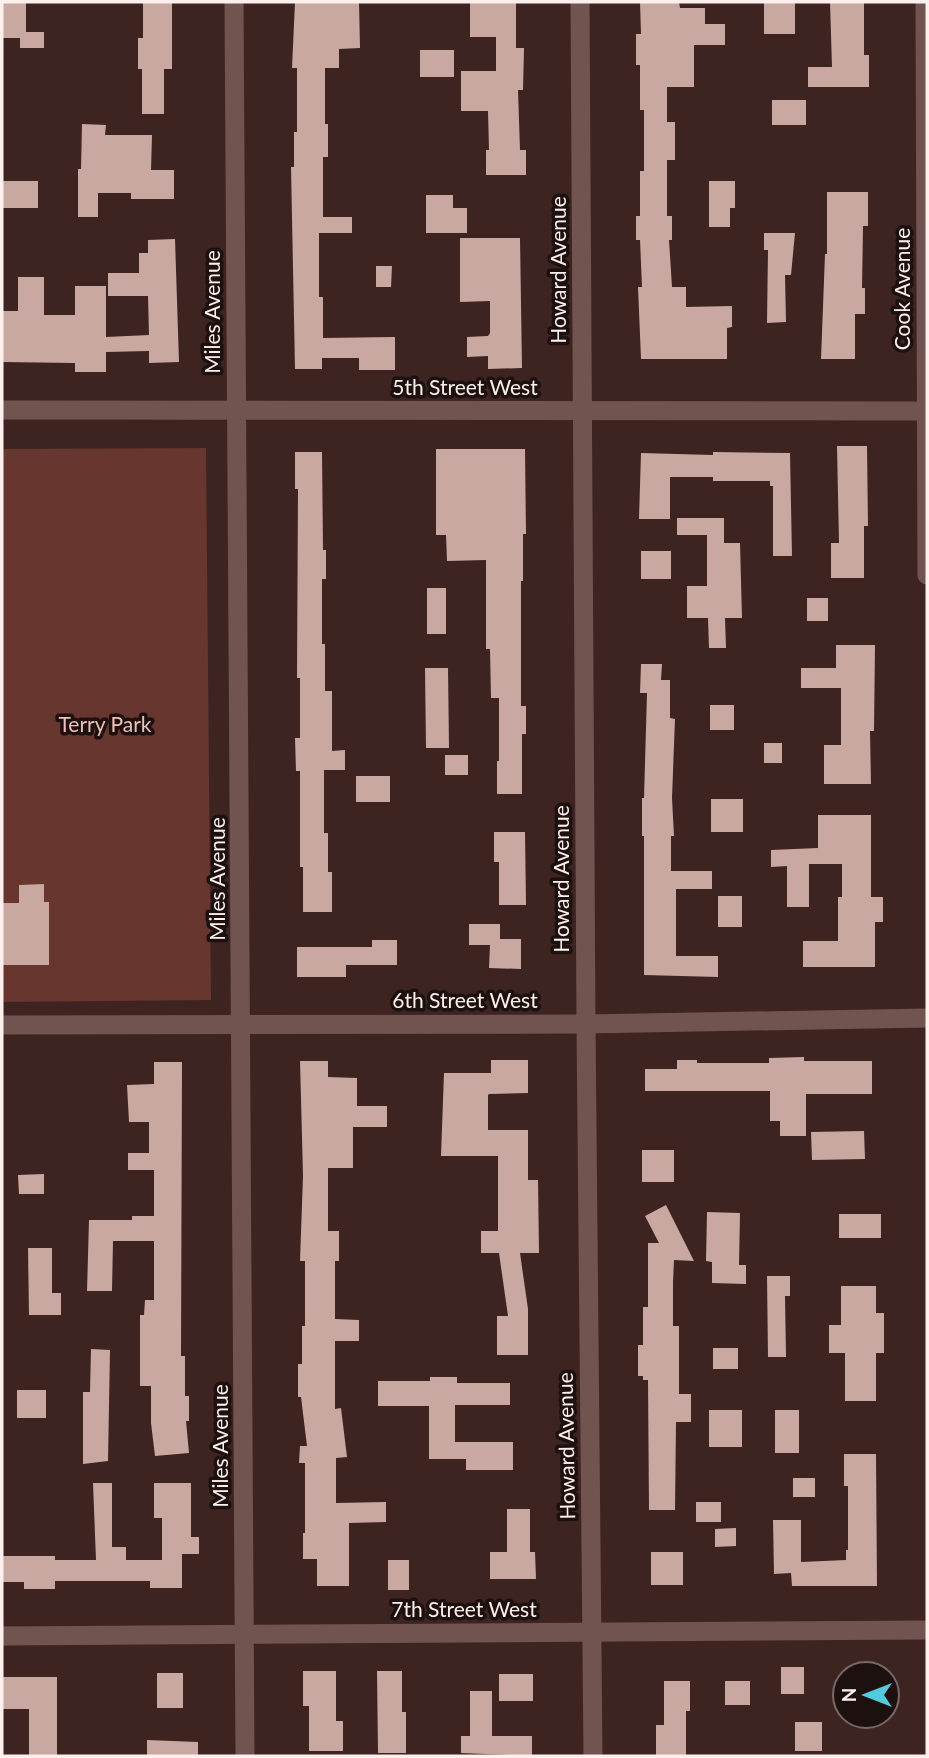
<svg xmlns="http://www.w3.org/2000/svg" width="929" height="1758" font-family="Lato,sans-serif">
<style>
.green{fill:#67362e}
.building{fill:#c9a8a2}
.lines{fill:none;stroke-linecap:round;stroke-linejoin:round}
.minor{stroke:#71544f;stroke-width:19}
.tertiary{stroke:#71544f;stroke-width:19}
.labels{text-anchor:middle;stroke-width:7;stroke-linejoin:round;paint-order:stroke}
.street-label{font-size:21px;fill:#fdefec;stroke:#1c110f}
.park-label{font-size:21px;fill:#f0c0b8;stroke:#1c110f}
</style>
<rect width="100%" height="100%" fill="#3d2420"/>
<polygon class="green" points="206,448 211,1000 2,1002 2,449"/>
<g class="building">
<polygon points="2,2 26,2 26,32 44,32 44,48 20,48 20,38 2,38"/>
<polygon points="143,2 172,2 172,69 164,69 164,114 142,114 142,69 138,69 138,38 143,38"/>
<polygon points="295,2 359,2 360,48 339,49 339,68 325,68 325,124 328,124 328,157 323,157 323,217 352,217 352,233 319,233 319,297 323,297 323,338 395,337 395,370 359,370 359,358 322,358 322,369 295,369 291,167 294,167 294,132 297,132 297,68 292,68"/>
<polygon points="640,2 679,2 680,8 705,8 705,24 725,24 725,45 694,45 694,87 667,87 667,122 675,122 675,160 667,160 667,216 672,216 672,240 669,240 672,287 686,287 686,307 732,306 732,327 727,328 727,359 641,359 638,287 642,287 640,240 636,240 636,216 640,216 640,171 644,171 644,110 640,110 640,65 636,65 636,34 641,34"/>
<rect x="764" y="2" width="31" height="32"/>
<polygon points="830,2 864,2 864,55 869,55 869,87 808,87 808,67 832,67"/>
<polygon points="470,3 516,3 516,48 524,48 523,90 518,90 520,150 526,150 526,175 486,175 486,150 489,150 488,111 461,111 461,71 496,71 496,37 470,37"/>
<rect x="420" y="50" width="34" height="27"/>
<rect x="772" y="100" width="34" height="25"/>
<polygon points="82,124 106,125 105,135 152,135 151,170 174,170 174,199 131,199 131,193 98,193 98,217 78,217 78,169 81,169"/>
<rect x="2" y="181" width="36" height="27"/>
<polygon points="709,181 735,181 735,208 730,208 730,227 709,227"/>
<polygon points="827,192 868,192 868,226 863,226 862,288 865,288 865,314 855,314 855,359 821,359 825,254 827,254"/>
<polygon points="426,195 453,195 453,208 467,208 467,233 426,233"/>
<polygon points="764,233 795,233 791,275 785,275 786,322 767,323 768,250 764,250"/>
<polygon points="460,238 520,238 522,368 488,369 488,356 467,357 467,337 488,336 490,333 490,301 460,302"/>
<polygon points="175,239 179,362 149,363 149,351 106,352 106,372 75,372 75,363 2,362 2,311 18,311 18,277 44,277 44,315 75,315 75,286 106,286 106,337 149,335 148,296 108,296 108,273 139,273 139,253 148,253 148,240"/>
<polygon points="376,266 392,266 391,287 376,287"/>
<polygon points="837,446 867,446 868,526 864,526 864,578 831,578 831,543 839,543"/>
<polygon points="436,449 525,449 526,534 523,534 523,581 521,581 521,706 526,706 526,734 522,734 522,794 497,794 497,761 499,761 499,698 491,698 490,649 486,649 486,560 447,561 446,535 436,535"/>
<polygon points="295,452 322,452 323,550 326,550 326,579 322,579 322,644 325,644 325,691 332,691 332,751 345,750 345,770 324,770 324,833 328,833 328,872 332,872 332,912 303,912 303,867 300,867 300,771 296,771 295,738 300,738 300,678 297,678 298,489 295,489"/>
<polygon points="713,452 790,453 792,556 773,556 773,486 770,486 770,481 713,481 713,477 670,477 670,519 639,519 641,453 713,455"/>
<polygon points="677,518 724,518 724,543 740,543 742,618 725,618 726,648 709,648 708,618 687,618 687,586 707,586 707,535 677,535"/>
<rect x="641" y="551" width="30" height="28"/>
<rect x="427" y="588" width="19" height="46"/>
<rect x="807" y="598" width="21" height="23"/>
<polygon points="836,645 875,645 874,731 870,731 871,784 824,784 824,745 841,745 841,688 801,688 801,668 836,668"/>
<polygon points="641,664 662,664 661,680 670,680 670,718 675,719 672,798 674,836 671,836 671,871 712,871 712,889 676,889 676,956 718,956 718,977 644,975 644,836 642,836 642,798 644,798 647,693 640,693"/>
<polygon points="425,668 448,668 449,748 426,748"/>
<rect x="710" y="705" width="24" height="25"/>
<rect x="764" y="743" width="18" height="20"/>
<rect x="445" y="755" width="23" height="20"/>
<rect x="356" y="776" width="34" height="26"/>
<rect x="711" y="799" width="32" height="33"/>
<polygon points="818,815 871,815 871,897 883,897 883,922 875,922 875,967 803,967 803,941 838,941 838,897 842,897 842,864 809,864 809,907 787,907 787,866 771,867 771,850 818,848"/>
<polygon points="494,832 525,832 526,905 499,905 499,862 494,862"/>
<polygon points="44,884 44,902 49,902 49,965 2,965 2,903 19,903 19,885"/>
<rect x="718" y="896" width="24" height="31"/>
<polygon points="469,924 500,924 500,939 521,939 521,969 489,968 490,945 469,945"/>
<polygon points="372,940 397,940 397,965 346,965 346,977 297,977 297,947 372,947"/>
<polygon points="804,1057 804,1061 872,1061 872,1094 806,1094 806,1136 780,1136 780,1121 770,1121 770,1091 645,1091 645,1069 677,1069 677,1060 697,1060 697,1063 769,1063 769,1058"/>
<polygon points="491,1060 528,1060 528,1093 489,1094 488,1095 488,1130 528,1130 528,1180 538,1180 539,1253 520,1253 528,1309 528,1355 497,1355 497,1316 508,1316 499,1253 481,1253 481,1231 498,1231 498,1156 441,1156 444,1073 491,1073"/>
<polygon points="300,1061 328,1061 328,1077 357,1078 357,1106 387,1106 387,1127 353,1127 353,1168 328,1168 328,1231 339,1231 339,1261 335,1261 335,1319 359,1320 359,1341 335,1341 335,1409 341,1408 347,1457 336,1458 336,1503 386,1502 386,1522 349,1523 349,1586 317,1586 317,1559 303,1559 303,1533 305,1533 305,1463 299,1463 300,1446 307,1446 301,1397 298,1397 298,1364 302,1364 302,1326 305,1326 305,1261 300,1261 303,1176"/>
<polygon points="154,1062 182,1062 181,1356 185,1356 185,1396 189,1396 189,1421 186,1421 189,1453 155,1456 151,1423 151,1386 140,1386 140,1315 144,1315 145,1300 154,1300 154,1241 113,1241 112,1291 87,1291 89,1220 132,1220 132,1216 154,1216 154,1170 128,1170 128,1153 149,1153 149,1122 129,1122 127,1085 154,1084"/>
<polygon points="864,1131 865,1159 812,1160 811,1132"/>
<rect x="642" y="1150" width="32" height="32"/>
<polygon points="44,1174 44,1194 19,1194 18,1175"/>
<polygon points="666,1205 694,1261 674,1260 673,1282 673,1326 679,1326 679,1394 691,1394 691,1422 676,1422 675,1510 649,1510 648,1380 643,1380 643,1376 638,1376 638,1345 643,1345 643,1307 648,1307 648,1243 659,1243 645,1216"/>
<polygon points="707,1212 740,1213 739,1265 746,1265 746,1284 712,1283 712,1262 706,1261"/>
<rect x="839" y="1214" width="42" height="24"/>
<polygon points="28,1248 52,1248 52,1293 61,1293 61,1315 29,1315"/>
<polygon points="767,1276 790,1276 790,1296 785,1296 786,1357 768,1357"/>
<polygon points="841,1286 876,1286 876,1313 884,1313 884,1353 876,1353 876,1401 845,1401 845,1353 829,1353 829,1325 841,1325"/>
<rect x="713" y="1348" width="25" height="21"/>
<polygon points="91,1349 110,1350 108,1461 83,1464 83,1392 90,1392"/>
<polygon points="430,1377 457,1377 457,1383 510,1383 510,1405 455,1405 455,1442 513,1442 513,1470 466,1470 466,1459 429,1459 429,1406 378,1406 378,1381 430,1381"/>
<rect x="17" y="1390" width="29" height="28"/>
<rect x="709" y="1410" width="33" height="37"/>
<rect x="775" y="1410" width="24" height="43"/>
<polygon points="844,1454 876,1454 877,1586 792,1586 791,1573 774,1574 773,1520 801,1520 801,1562 846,1560 846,1550 848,1550 848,1486 844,1486"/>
<rect x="793" y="1478" width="22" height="19"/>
<polygon points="93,1483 112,1483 112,1547 126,1547 126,1560 162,1560 162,1518 154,1518 154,1483 191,1483 191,1537 199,1537 199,1554 182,1554 182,1588 150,1588 150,1581 55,1581 55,1589 24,1589 24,1582 2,1582 2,1556 55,1556 55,1560 96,1560"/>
<rect x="696" y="1502" width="25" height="20"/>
<polygon points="507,1509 530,1509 530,1552 535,1552 536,1579 490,1579 490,1552 507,1552"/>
<polygon points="736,1528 736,1546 715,1547 715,1529"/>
<rect x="651" y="1552" width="32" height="33"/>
<rect x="388" y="1560" width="21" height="30"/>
<rect x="781" y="1667" width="23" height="27"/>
<polygon points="303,1671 336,1671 336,1721 343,1721 343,1751 309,1751 309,1706 303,1706"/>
<polygon points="377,1671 402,1671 402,1712 406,1712 406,1753 378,1753"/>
<rect x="157" y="1673" width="26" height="35"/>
<rect x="499" y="1674" width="34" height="27"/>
<polygon points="2,1677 57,1677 57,1756 29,1756 29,1709 2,1709"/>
<polygon points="664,1681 690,1681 690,1711 686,1711 686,1756 656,1756 656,1725 664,1725"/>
<rect x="725" y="1681" width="25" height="24"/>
<polygon points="470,1691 492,1691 492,1736 532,1736 532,1756 461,1753 461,1736 470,1736"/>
<rect x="795" y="1722" width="27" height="29"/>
<polygon points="147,1740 198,1742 198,1756 147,1756"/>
</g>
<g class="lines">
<g class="minor">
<polyline points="234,2 245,1756"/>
<polyline points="580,2 586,1024 593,1756"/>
<polyline points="925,2 927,575"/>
<polyline points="2,1636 927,1630"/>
</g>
<g class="tertiary">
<polyline points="2,410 927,411"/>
<polyline points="2,1025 586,1024 927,1018"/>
</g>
</g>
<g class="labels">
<g class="street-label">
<text transform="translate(559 270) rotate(-90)" y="7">Howard Avenue</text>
<text transform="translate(903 289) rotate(-90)" y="7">Cook Avenue</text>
<text transform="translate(213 312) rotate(-90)" y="7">Miles Avenue</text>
<text x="465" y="395">5th Street West</text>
<text transform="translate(218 879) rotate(-90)" y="7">Miles Avenue</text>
<text transform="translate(562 879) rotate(-90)" y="7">Howard Avenue</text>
<text x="465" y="1008">6th Street West</text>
<text transform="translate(221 1446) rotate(-90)" y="7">Miles Avenue</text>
<text transform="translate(567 1446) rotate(-91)" y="7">Howard Avenue</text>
<text x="464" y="1617">7th Street West</text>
</g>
<g class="park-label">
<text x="105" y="732">Terry Park</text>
</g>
</g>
<rect width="929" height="1758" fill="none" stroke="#fdefec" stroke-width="7"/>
<g transform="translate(866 1695) rotate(270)"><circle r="33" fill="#1c110f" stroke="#766a67" stroke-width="2"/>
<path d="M0-5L12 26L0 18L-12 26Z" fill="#54cadd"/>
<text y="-10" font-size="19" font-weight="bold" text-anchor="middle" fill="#fdefec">N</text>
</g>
</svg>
